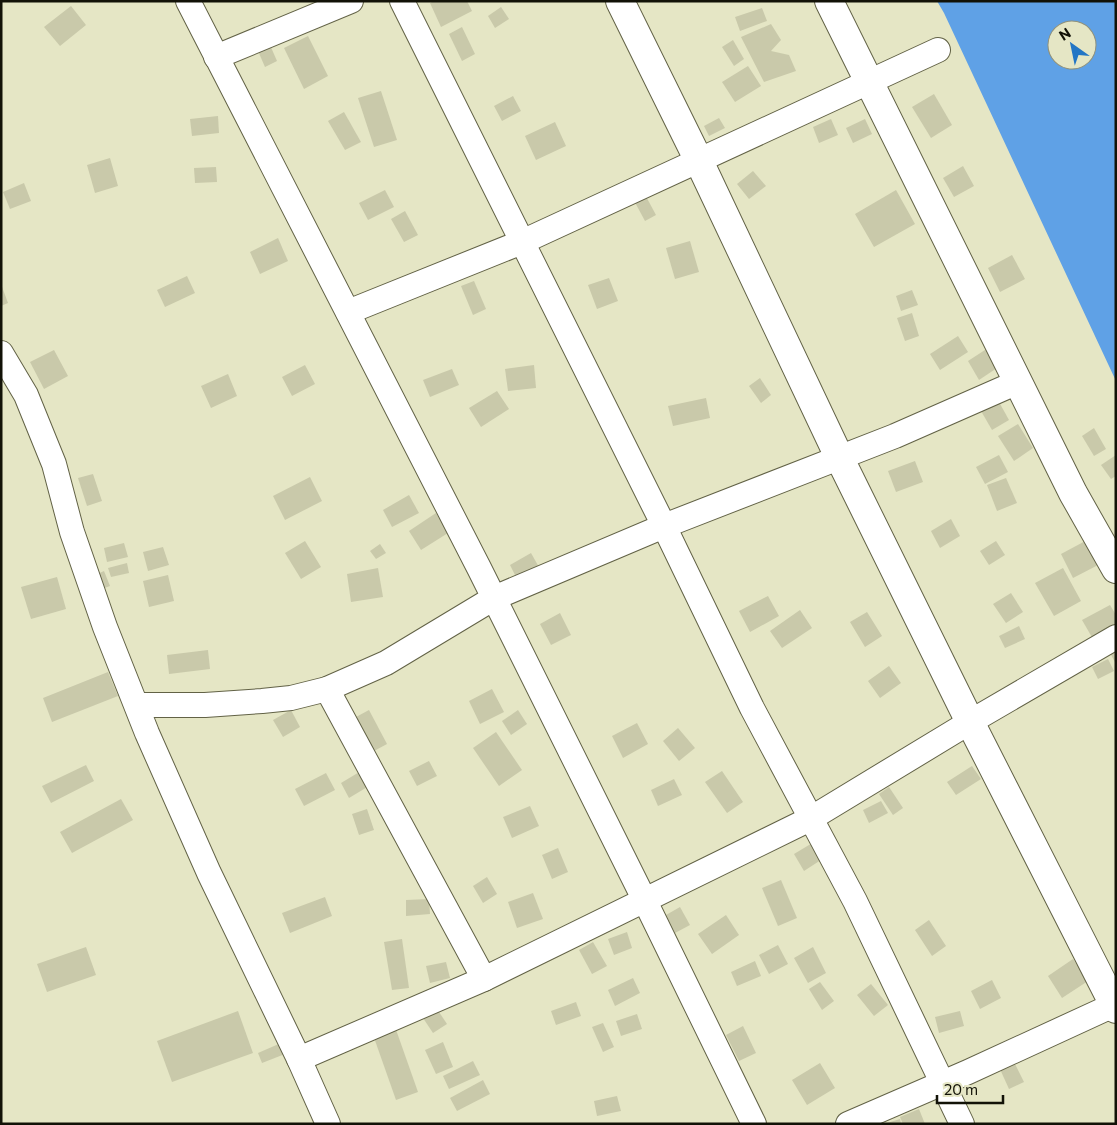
<svg xmlns="http://www.w3.org/2000/svg" width="1117" height="1125" font-family="Commissioner,sans-serif">
<style>
.water{fill:#5fa1e6;fill-rule:evenodd}
.building{fill:#c9c9aa}
.lines{fill:none;stroke-linecap:round;stroke-linejoin:round}
.street-casing{stroke:#626246;stroke-width:26}
.secondary-casing{stroke:#626246;stroke-width:30}
.street{stroke:#fff;stroke-width:24}
.secondary{stroke:#fff;stroke-width:28}
</style>
<rect width="100%" height="100%" fill="#e5e6c5"/>
<path class="water" d="M937 1H1116V381L944 13ZM1057 30H1087V60H1057Z"/>
<g class="building">
<polygon points="434,1 467,1 472,11 441,27 430,3"/>
<polygon points="71,6 86,25 60,46 44,27"/>
<polygon points="501,7 509,19 495,28 488,16"/>
<polygon points="762,8 767,21 740,31 735,17"/>
<polygon points="771,24 781,40 771,51 789,55 796,71 764,82 741,37"/>
<polygon points="462,27 475,54 462,61 449,34"/>
<polygon points="308,36 328,76 304,89 284,48"/>
<polygon points="733,40 744,59 734,66 722,47"/>
<polygon points="270,45 277,61 265,67 258,51"/>
<polygon points="748,66 761,86 735,102 722,82"/>
<polygon points="381,91 397,140 374,147 358,98"/>
<polygon points="934,94 952,125 931,138 912,107"/>
<polygon points="513,96 521,111 502,121 494,106"/>
<polygon points="344,112 361,142 345,150 328,121"/>
<polygon points="218,116 219,133 192,136 190,119"/>
<polygon points="719,118 725,128 709,136 704,126"/>
<polygon points="831,119 838,135 819,143 813,127"/>
<polygon points="865,119 872,134 853,143 846,128"/>
<polygon points="555,122 566,146 536,160 525,136"/>
<polygon points="110,158 118,186 95,193 87,165"/>
<polygon points="963,166 974,186 954,197 943,178"/>
<polygon points="216,167 217,182 195,183 194,168"/>
<polygon points="753,171 766,186 749,199 737,184"/>
<polygon points="24,183 31,201 10,209 3,192"/>
<polygon points="642,189 656,215 645,221 631,195"/>
<polygon points="385,190 394,207 368,220 359,203"/>
<polygon points="896,190 915,224 874,247 855,214"/>
<polygon points="405,211 418,235 404,242 391,219"/>
<polygon points="278,238 288,261 260,274 250,252"/>
<polygon points="690,241 699,272 675,279 666,248"/>
<polygon points="1012,255 1025,279 1000,292 988,268"/>
<polygon points="187,276 195,293 165,307 157,290"/>
<polygon points="609,278 618,301 597,309 588,285"/>
<polygon points="474,281 486,309 473,315 461,286"/>
<polygon points="1,284 8,303 1,306"/>
<polygon points="912,290 918,305 901,311 896,296"/>
<polygon points="912,313 919,336 905,341 897,318"/>
<polygon points="958,336 968,352 940,370 930,354"/>
<polygon points="988,348 1000,366 979,380 968,361"/>
<polygon points="54,350 68,376 44,389 30,362"/>
<polygon points="305,365 315,384 292,396 282,377"/>
<polygon points="534,365 536,388 508,391 505,369"/>
<polygon points="452,369 459,385 430,397 423,380"/>
<polygon points="228,374 237,396 211,408 201,386"/>
<polygon points="760,378 771,395 761,403 749,386"/>
<polygon points="497,391 509,409 481,427 469,408"/>
<polygon points="706,398 710,418 673,426 668,406"/>
<polygon points="999,402 1009,420 992,430 981,411"/>
<polygon points="1018,424 1033,448 1014,461 998,436"/>
<polygon points="1094,428 1106,449 1094,456 1082,436"/>
<polygon points="999,455 1008,472 985,484 976,467"/>
<polygon points="1116,455 1116,476 1111,479 1101,465"/>
<polygon points="915,461 923,482 896,492 888,471"/>
<polygon points="93,474 102,501 87,506 78,478"/>
<polygon points="310,477 322,501 285,520 273,496"/>
<polygon points="1006,478 1017,503 997,511 987,485"/>
<polygon points="409,495 419,513 392,527 383,510"/>
<polygon points="436,513 448,533 421,550 409,531"/>
<polygon points="951,519 960,536 940,548 931,531"/>
<polygon points="1089,539 1102,563 1073,578 1061,554"/>
<polygon points="305,541 321,567 301,579 285,553"/>
<polygon points="996,541 1005,555 989,565 980,551"/>
<polygon points="124,543 128,557 107,562 104,548"/>
<polygon points="380,544 386,553 376,559 370,551"/>
<polygon points="163,547 169,565 148,571 143,552"/>
<polygon points="531,553 540,569 518,581 510,565"/>
<polygon points="127,563 129,573 111,577 108,568"/>
<polygon points="378,568 383,597 351,602 347,574"/>
<polygon points="1063,568 1081,601 1054,616 1035,583"/>
<polygon points="104,571 110,586 102,589 95,575"/>
<polygon points="168,575 174,601 149,607 143,581"/>
<polygon points="57,577 66,609 31,619 21,587"/>
<polygon points="1011,593 1023,612 1006,623 993,604"/>
<polygon points="768,596 779,616 750,632 739,611"/>
<polygon points="1110,605 1116,615 1116,627 1093,639 1082,620"/>
<polygon points="800,610 812,628 782,648 770,631"/>
<polygon points="867,612 882,636 865,647 850,622"/>
<polygon points="560,613 571,635 551,645 540,624"/>
<polygon points="1019,626 1025,639 1005,648 999,636"/>
<polygon points="208,650 210,669 169,674 167,655"/>
<polygon points="1116,650 1116,664 1110,653"/>
<polygon points="1108,659 1114,671 1098,679 1092,667"/>
<polygon points="889,666 901,683 880,698 868,681"/>
<polygon points="108,672 118,696 52,722 43,698"/>
<polygon points="492,689 504,712 480,724 469,701"/>
<polygon points="291,710 300,727 283,737 273,720"/>
<polygon points="369,710 387,744 374,751 356,717"/>
<polygon points="518,710 527,724 511,735 502,721"/>
<polygon points="637,723 648,744 623,758 612,736"/>
<polygon points="678,728 695,748 679,761 663,741"/>
<polygon points="496,732 522,770 499,786 473,748"/>
<polygon points="429,761 437,776 417,786 409,771"/>
<polygon points="86,765 94,781 51,803 42,786"/>
<polygon points="972,766 981,779 956,795 947,782"/>
<polygon points="361,771 369,786 349,798 341,783"/>
<polygon points="722,771 743,802 727,813 705,782"/>
<polygon points="326,773 335,790 304,806 295,789"/>
<polygon points="674,779 682,795 658,806 651,790"/>
<polygon points="889,787 903,808 893,815 879,794"/>
<polygon points="121,799 133,820 72,853 60,832"/>
<polygon points="881,801 888,813 869,823 863,810"/>
<polygon points="530,806 539,826 512,838 503,817"/>
<polygon points="367,809 374,830 359,835 352,814"/>
<polygon points="814,842 824,858 804,871 794,854"/>
<polygon points="558,848 568,872 552,879 542,855"/>
<polygon points="487,877 497,894 483,903 473,886"/>
<polygon points="781,880 797,918 778,926 762,888"/>
<polygon points="533,893 543,919 517,928 508,902"/>
<polygon points="325,897 332,916 290,933 282,913"/>
<polygon points="429,899 430,914 406,916 406,900"/>
<polygon points="680,907 690,925 675,933 666,915"/>
<polygon points="726,915 739,935 712,954 698,934"/>
<polygon points="929,920 946,946 932,956 915,930"/>
<polygon points="627,932 632,948 614,955 608,939"/>
<polygon points="402,939 409,988 392,990 384,942"/>
<polygon points="593,942 607,966 592,974 579,950"/>
<polygon points="778,945 788,964 769,974 759,955"/>
<polygon points="86,947 96,975 47,992 37,964"/>
<polygon points="813,947 826,973 808,983 794,958"/>
<polygon points="1073,959 1088,981 1062,998 1048,976"/>
<polygon points="755,961 761,976 737,986 731,972"/>
<polygon points="446,962 450,978 430,983 426,966"/>
<polygon points="633,978 640,993 615,1006 608,990"/>
<polygon points="992,980 1001,998 980,1009 971,991"/>
<polygon points="820,982 834,1001 822,1010 809,989"/>
<polygon points="871,984 888,1005 874,1016 857,995"/>
<polygon points="576,1002 581,1016 556,1025 551,1011"/>
<polygon points="437,1009 447,1024 433,1033 423,1018"/>
<polygon points="238,1011 253,1053 172,1082 157,1041"/>
<polygon points="960,1011 964,1026 939,1033 935,1017"/>
<polygon points="637,1014 642,1029 621,1036 616,1021"/>
<polygon points="603,1023 614,1047 603,1052 592,1027"/>
<polygon points="394,1024 418,1092 396,1100 372,1032"/>
<polygon points="743,1026 756,1053 739,1061 726,1035"/>
<polygon points="443,1042 453,1067 436,1074 425,1050"/>
<polygon points="281,1043 285,1054 262,1063 258,1053"/>
<polygon points="1013,1060 1024,1082 1009,1089 999,1067"/>
<polygon points="473,1061 480,1075 449,1089 443,1076"/>
<polygon points="820,1063 835,1088 807,1105 792,1080"/>
<polygon points="483,1080 490,1094 457,1111 450,1098"/>
<polygon points="617,1096 621,1111 597,1116 594,1101"/>
<polygon points="919,1109 925,1124 903,1124 900,1117"/>
<polygon points="900,1119 901,1124 887,1124 887,1123"/>
</g>
<g class="lines">
<defs>
<g id="street">
<polyline points="188,1 479,568 645,901 754,1124"/>
<polyline points="402,1 664,526 752,708 855,901 962,1124"/>
<polyline points="216,57 351,1"/>
<polyline points="348,312 522,242 938,50"/>
<polyline points="1,353 26,395 54,464 72,532 105,627 147,733 209,873 299,1059 328,1124"/>
<polyline points="327,689 484,979"/>
<polyline points="137,705 205,705 262,701 291,698 327,689 386,663 494,598 664,526 895,436 1018,382"/>
<polyline points="299,1059 484,979 810,819 970,722 1116,637"/>
<polyline points="848,1124 968,1072 1116,1004"/>
</g>
<g id="secondary">
<polyline points="620,1 698,159 840,459 970,722 1116,1009"/>
<polyline points="829,1 1073,493 1116,569"/>
</g>
</defs>
<use href="#street" class="street-casing"/>
<use href="#secondary" class="secondary-casing"/>
<use href="#street" class="street"/>
<use href="#secondary" class="secondary"/>
</g>
<rect width="1117" height="1125" fill="none" stroke="#121207" stroke-width="5"/>
<g transform="translate(1072 45) rotate(327)"><circle r="24" fill="#e5e6c5" stroke="#919179"/>
<path d="M0-4L9 19L0 12L-9 19Z" fill="#2376c5"/>
<text y="-8" font-size="14" font-weight="bold" text-anchor="middle" fill="#121207">N</text>
</g>
<path d="M937 1095v8h66v-8" fill="none" stroke="#121207" stroke-width="2.5"/>
<text x="944" y="1095" font-size="15" fill="#121207" stroke="#e5e6c5" stroke-width="4" paint-order="stroke">20 m</text>
</svg>
